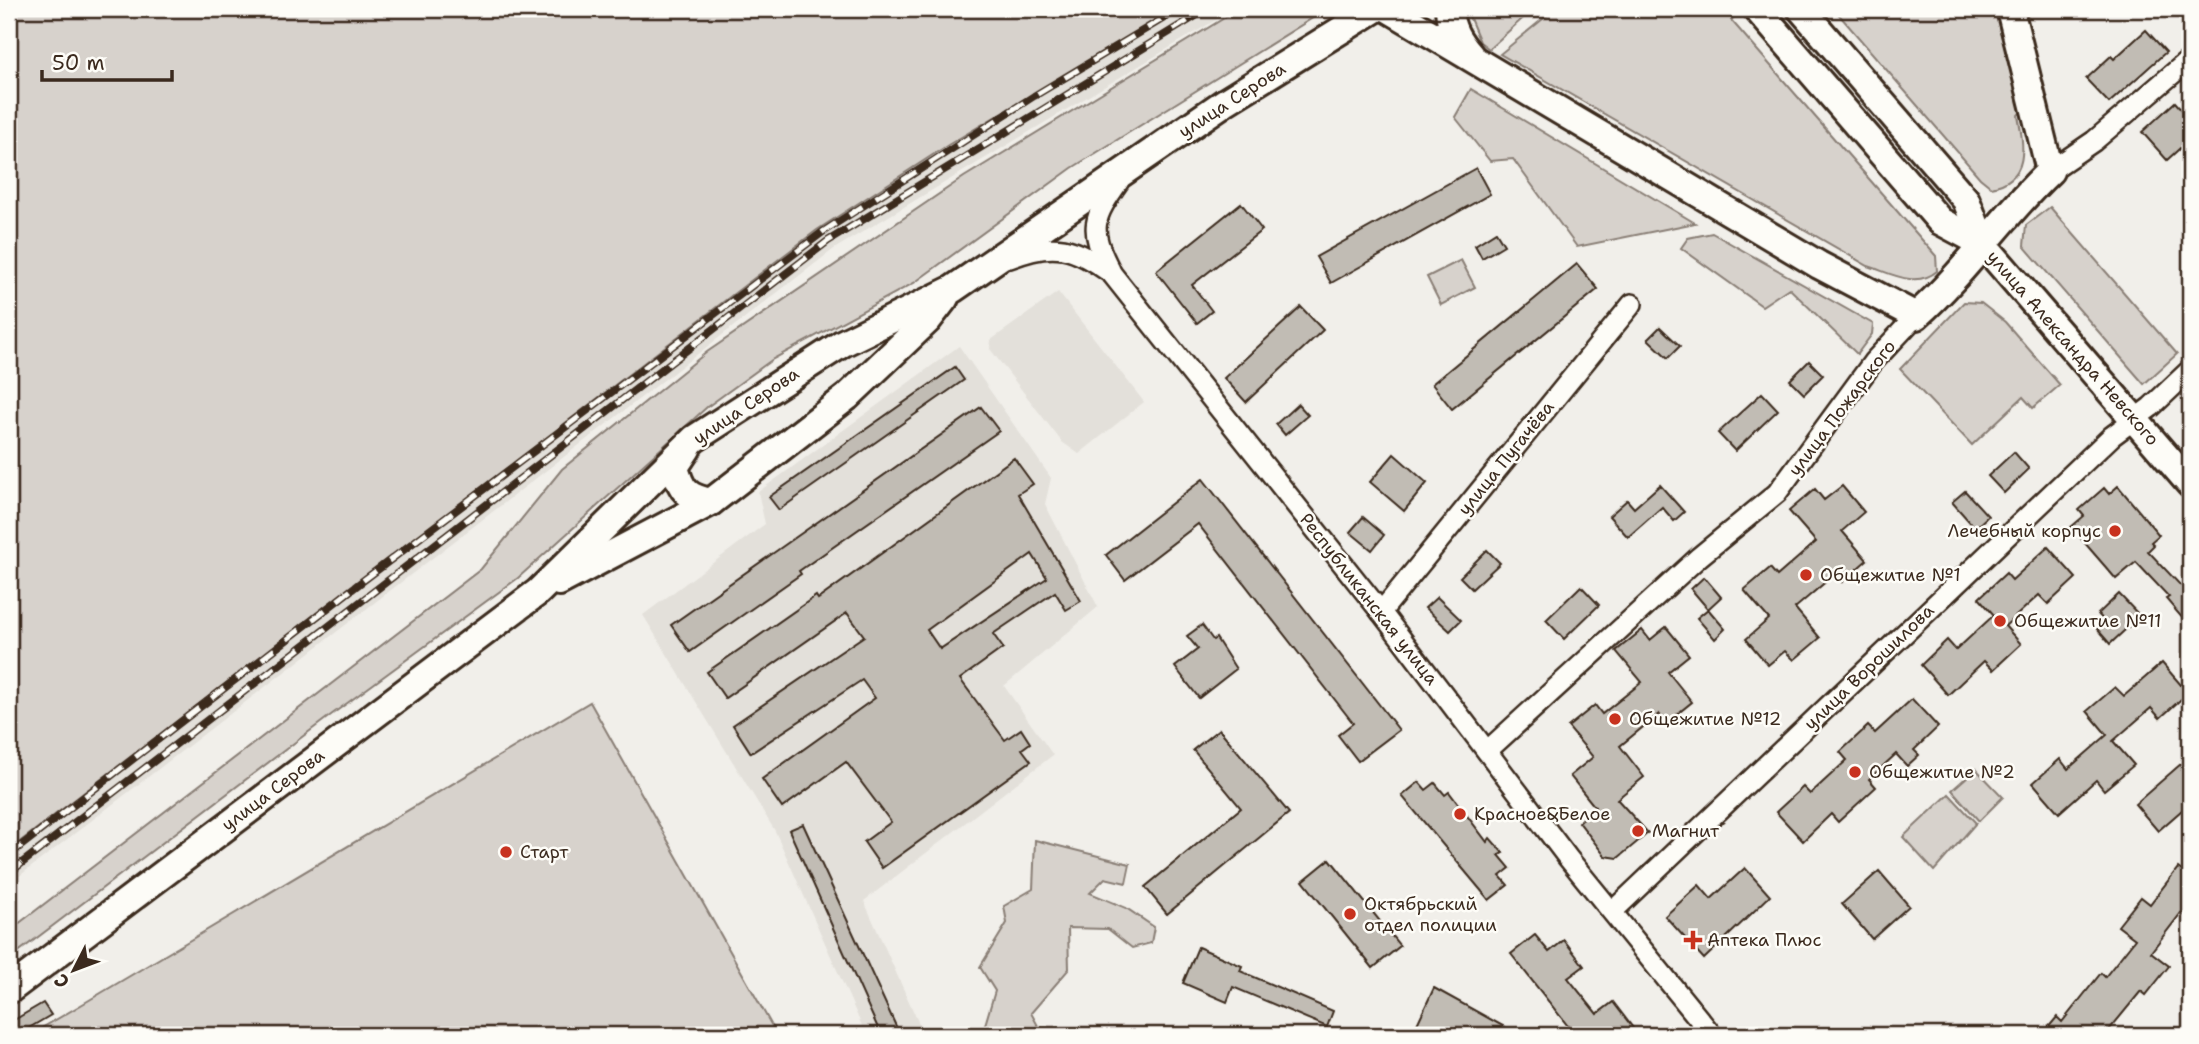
<svg xmlns="http://www.w3.org/2000/svg" width="2199" height="1044" font-family="'Shantell Sans',sans-serif">
<style>
.built{fill:#e3e0da}
.green{fill:#d7d2cc;stroke:#897e75;stroke-width:2}
.building{fill:#c1bcb4;stroke:#3b2a1e;stroke-width:2;fill-rule:evenodd}
.lines{fill:none;stroke-linecap:round;stroke-linejoin:round}
.street-casing{stroke:#3b2a1e;stroke-width:24}
.secondary-casing{stroke:#3b2a1e;stroke-width:32}
.street{stroke:#fdfcf7;stroke-width:19}
.secondary{stroke:#fdfcf7;stroke-width:26}
.rail-casing{stroke:#3b2a1e;stroke-width:8}
.rail{stroke:#fdfcf7;stroke-width:5;stroke-dasharray:16;stroke-linecap:butt}
.poi-dot{fill:#c8321e;stroke:#fdfcf7;stroke-width:2.5}
.labels{text-anchor:middle;stroke-width:5;stroke-linejoin:round;paint-order:stroke}
.street-label{font-size:18px;fill:#3b2a1e;stroke:#fdfcf7}
.poi-label{font-size:18px;fill:#3b2a1e;stroke:#fdfcf7;text-anchor:start}
</style>
<rect width="100%" height="100%" fill="#f1efea"/>
<filter id="ink" filterUnits="userSpaceOnUse"><feTurbulence type="fractalNoise" baseFrequency=".0143" numOctaves="2"/><feDisplacementMap in="SourceGraphic" scale="14" xChannelSelector="R" yChannelSelector="G"/><feConvolveMatrix kernelMatrix="1 2 1 2 8 2 1 2 1" color-interpolation-filters="sRGB"/></filter>
<g filter="url(#ink)">
<g class="built">
<polygon points="1175,9 1234,9 834,249 9,884 9,849 728,297 817,230 948,145"/>
<polygon points="1058,292 1144,402 1079,454 1062,442 990,349 991,340"/>
<polygon points="959,346 1051,478 1045,504 1098,607 1004,686 1053,755 864,901 924,1035 866,1035 775,831 643,615 765,524 758,492"/>
</g>
<g class="green">
<polygon points="9,9 1175,9 948,145 817,230 9,850"/>
<polygon points="1239,9 1327,9 1072,168 914,283 773,359 707,407 518,578 331,715 9,959 9,931 481,569 562,469 707,352 964,177"/>
<polygon points="1466,9 1533,9 1489,49 1480,42"/>
<path d="M1555 9H1743L1731 20 1936 256 1937 271C1916 289 1890 273 1868 266L1500 54Z"/>
<path d="M1834 9H1994L2022 111 2018 115C2024 146 2030 180 1991 187L1980 178Z"/>
<polygon points="1471,89 1695,223 1577,247 1513,159 1490,161 1455,117"/>
<polygon points="2050,207 2177,354 2144,384 2024,246 2026,225"/>
<polygon points="1712,233 1873,324 1872,334 1857,354 1789,288 1762,306 1681,248 1688,238"/>
<polygon points="1461,260 1475,287 1441,305 1427,277"/>
<polygon points="1964,302 1981,303 2005,322 2060,385 2033,408 2023,397 1972,445 1900,369"/>
<polygon points="590,702 777,1035 30,1035 86,1002"/>
<polygon points="1976,769 2003,797 1979,821 1952,790"/>
<polygon points="1949,794 1976,823 1934,871 1903,837"/>
<polygon points="1035,840 1130,864 1126,883 1105,878 1090,893 1126,908 1154,927 1151,943 1132,948 1108,929 1068,928 1069,969 1031,1013 1043,1035 982,1035 995,991 980,967 1007,923 1004,906 1033,889"/>
</g>
<g class="building">
<polygon points="2146,30 2166,52 2109,103 2086,79 2111,56 2114,59"/>
<polygon points="2175,102 2190,119 2190,139 2167,160 2142,132"/>
<polygon points="1476,168 1490,194 1331,283 1316,257"/>
<polygon points="1241,203 1262,230 1192,285 1212,311 1197,323 1156,271"/>
<polygon points="1496,232 1504,245 1482,258 1475,245"/>
<polygon points="1577,264 1598,289 1452,409 1432,384"/>
<polygon points="1301,307 1323,330 1246,402 1224,378"/>
<polygon points="1660,327 1680,346 1668,358 1648,339"/>
<polygon points="1809,361 1823,375 1804,394 1790,380"/>
<polygon points="955,367 964,380 779,510 769,497"/>
<polygon points="1762,393 1778,410 1735,451 1718,433"/>
<polygon points="1298,404 1308,415 1285,435 1276,424"/>
<polygon points="981,407 999,431 799,571 801,574 690,652 671,625"/>
<polygon points="2014,452 2029,469 2004,493 1988,476"/>
<polygon points="1394,454 1427,483 1404,511 1370,482"/>
<path d="M1014 458 1033 484 1018 494 1081 601 1066 610 1055 592 993 634 1003 648 960 679 1005 740 1021 729 1030 743 1022 749 1031 761 882 868 864 842 891 822 846 762 782 808 762 779 875 698 862 680 751 753 733 725 864 636 847 613 725 698 707 672 816 596 818 599ZM1032 554 1047 578 940 649 927 630Z"/>
<polygon points="1203,479 1399,730 1358,761 1338,735 1353,723 1198,524 1125,580 1106,555"/>
<polygon points="1660,485 1684,512 1674,521 1662,507 1628,537 1609,516 1627,500 1634,508"/>
<polygon points="1842,486 1864,512 1842,531 1867,560 1842,582 1835,574 1795,608 1820,638 1794,660 1785,651 1768,665 1746,639 1769,619 1744,590 1770,568 1777,576 1816,542 1789,511 1815,489 1824,500"/>
<polygon points="2118,486 2159,535 2151,542 2154,545 2148,551 2181,586 2190,579 2190,627 2166,599 2169,597 2136,562 2116,579 2071,527 2084,516 2079,510 2104,488 2109,494"/>
<polygon points="1965,491 1988,516 1975,528 1952,502"/>
<polygon points="1363,517 1384,535 1372,550 1350,532"/>
<polygon points="2048,547 2076,578 2048,604 2039,595 2005,626 2021,644 1993,670 1984,661 1948,695 1921,665 1947,640 1956,650 1994,615 1979,598 2006,573 2012,580"/>
<polygon points="1487,550 1500,563 1472,589 1460,577"/>
<polygon points="1704,577 1721,597 1708,609 1691,589"/>
<polygon points="1581,586 1599,605 1564,639 1546,620"/>
<polygon points="2119,594 2140,616 2110,644 2097,629 2105,622 2098,614"/>
<polygon points="1437,597 1461,620 1450,631 1425,608"/>
<polygon points="1708,609 1725,629 1715,639 1697,618"/>
<polygon points="1202,625 1213,640 1216,638 1236,669 1199,698 1175,667 1198,649 1187,636"/>
<polygon points="1666,627 1689,655 1668,672 1692,702 1666,723 1659,714 1620,746 1644,777 1617,799 1648,833 1618,858 1605,856 1579,822 1595,807 1570,776 1593,757 1568,727 1595,705 1602,714 1642,682 1616,651 1642,630 1650,640"/>
<polygon points="2162,663 2188,693 2160,718 2151,708 2113,741 2134,765 2104,790 2096,780 2059,813 2033,783 2060,759 2068,769 2107,735 2087,711 2115,687 2124,696"/>
<polygon points="1912,699 1938,727 1914,750 1919,755 1907,766 1896,754 1869,779 1876,787 1838,822 1831,814 1803,841 1776,812 1803,787 1810,794 1847,760 1840,752 1868,726 1875,733"/>
<polygon points="1219,729 1289,813 1167,914 1145,887 1241,808 1193,750"/>
<polygon points="2190,756 2190,803 2158,831 2135,804"/>
<polygon points="1419,782 1426,790 1435,783 1445,795 1449,792 1487,842 1490,838 1503,853 1499,855 1510,868 1500,876 1508,885 1489,900 1402,796"/>
<polygon points="803,824 900,1035 881,1035 789,830"/>
<polygon points="1330,859 1400,946 1373,968 1303,881"/>
<polygon points="1745,868 1770,896 1704,959 1665,916 1699,885 1711,899"/>
<polygon points="2178,868 2190,877 2190,920 2181,913 2151,952 2169,966 2146,995 2141,991 2105,1035 2042,1035 2057,1017 2062,1022 2101,973 2105,977 2135,939 2118,926 2141,897 2150,904"/>
<polygon points="1879,871 1909,906 1872,939 1842,904"/>
<polygon points="1535,935 1549,952 1564,940 1584,966 1568,978 1597,1014 1613,1002 1633,1028 1623,1035 1575,1035 1511,954"/>
<polygon points="1198,947 1242,966 1240,971 1333,1011 1327,1027 1233,987 1227,1002 1183,983"/>
<polygon points="1434,988 1519,1035 1412,1035"/>
<polygon points="43,1003 51,1015 17,1035 9,1035 9,1023"/>
</g>
<g class="lines">
<defs>
<g id="street">
<polyline points="2050,171 2094,141 2190,59"/>
<path d="M1010 258C1054 240 1075 247 1112 274L1381 612 1568 858 1712 1035"/>
<path d="M1110 270C1088 228 1093 218 1119 181"/>
<polyline points="1381,612 1632,304"/>
<polyline points="1487,751 1699,557 1777,493 1873,362 1916,316"/>
<polyline points="1613,911 2112,436 2151,407 2190,370"/>
</g>
<g id="secondary">
<path d="M1389 9 1819 265 1916 316C1966 272 2002 216 2050 171L2010 9"/>
<path d="M1449 9C1450 28 1458 41 1470 55"/>
<polyline points="1757,9 1940,221 1983,244"/>
<polyline points="1801,9 1966,200 1983,244 2190,484"/>
<path d="M687 449 675 467C681 491 687 497 711 502"/>
<polyline points="559,582 711,502 847,397 928,320 945,298"/>
<polyline points="9,990 538,592 694,439 843,343 953,289 1225,102 1375,9"/>
</g>
</defs>
<use href="#street" class="street-casing"/>
<use href="#secondary" class="secondary-casing"/>
<use href="#street" class="street"/>
<use href="#secondary" class="secondary"/>
<defs>
<g id="rail">
<polyline points="9,855 360,583 824,231 1034,96 1179,9"/>
<polyline points="9,873 828,241 1207,9"/>
</g>
</defs>
<use href="#rail" class="rail-casing"/>
<use href="#rail" class="rail"/>
</g>
</g>
<g class="poi-dot">
<circle cx="2115" cy="531" r="7"/>
<circle cx="1806" cy="575" r="7"/>
<circle cx="2000" cy="621" r="7"/>
<circle cx="1615" cy="719" r="7"/>
<circle cx="1855" cy="772" r="7"/>
<circle cx="1460" cy="814" r="7"/>
<circle cx="1638" cy="831" r="7"/>
<circle cx="506" cy="852" r="7"/>
<circle cx="1350" cy="914" r="7"/>
<path d="M1689.5 929.5h7v7h7v7h-7v7h-7v-7h-7v-7h7z"/>
</g>
<g class="labels">
<g class="street-label">
<text transform="translate(1232 100) rotate(-33)" y="6">улица Серова</text>
<text transform="translate(2073 348) rotate(49)" y="6">улица Александра Невского</text>
<text transform="translate(746 406) rotate(-34)" y="6">улица Серова</text>
<text transform="translate(1842 408) rotate(-53)" y="6">улица Пожарского</text>
<text transform="translate(1506 458) rotate(-51)" y="6">улица Пугачёва</text>
<text transform="translate(1369 599) rotate(52)" y="6">Республиканская улица</text>
<text transform="translate(1869 667) rotate(-44)" y="6">улица Ворошилова</text>
<text transform="translate(273 790) rotate(-37)" y="6">улица Серова</text>
</g>
<g class="poi-label">
<text x="2101" y="537" text-anchor="end">Лечебный корпус</text>
<text x="1820" y="581">Общежитие №1</text>
<text x="2014" y="627">Общежитие №11</text>
<text x="1629" y="725">Общежитие №12</text>
<text x="1869" y="778">Общежитие №2</text>
<text x="1474" y="820">Красное&amp;Белое</text>
<text x="1652" y="837">Магнит</text>
<text x="520" y="858">Старт</text>
<text x="1364" y="910">Октябрьский<tspan x="1364" dy="21">отдел полиции</tspan></text>
<text x="1707" y="946">Аптека Плюс</text>
</g>
</g>
<rect width="2199" height="1044" fill="none" stroke="#fdfcf7" stroke-width="35"/>
<rect x="18" y="18" width="2164" height="1009" fill="none" stroke="#3b2a1e" stroke-width="2.5" filter="url(#ink)"/>
<g transform="translate(74 970) rotate(228)" stroke="#fdfcf7" stroke-width="5" paint-order="stroke">
<path d="M0-5L12 26L0 18L-12 26Z" fill="#3b2a1e"/>
<text y="-10" font-size="19" font-weight="bold" text-anchor="middle" fill="#3b2a1e">С</text>
</g>
<path d="M42 70v10h130v-10" fill="none" stroke="#3b2a1e" stroke-width="3.5"/>
<text x="52" y="70" font-size="21" fill="#3b2a1e" stroke="#fdfcf7" stroke-width="5" paint-order="stroke">50 m</text>
</svg>
